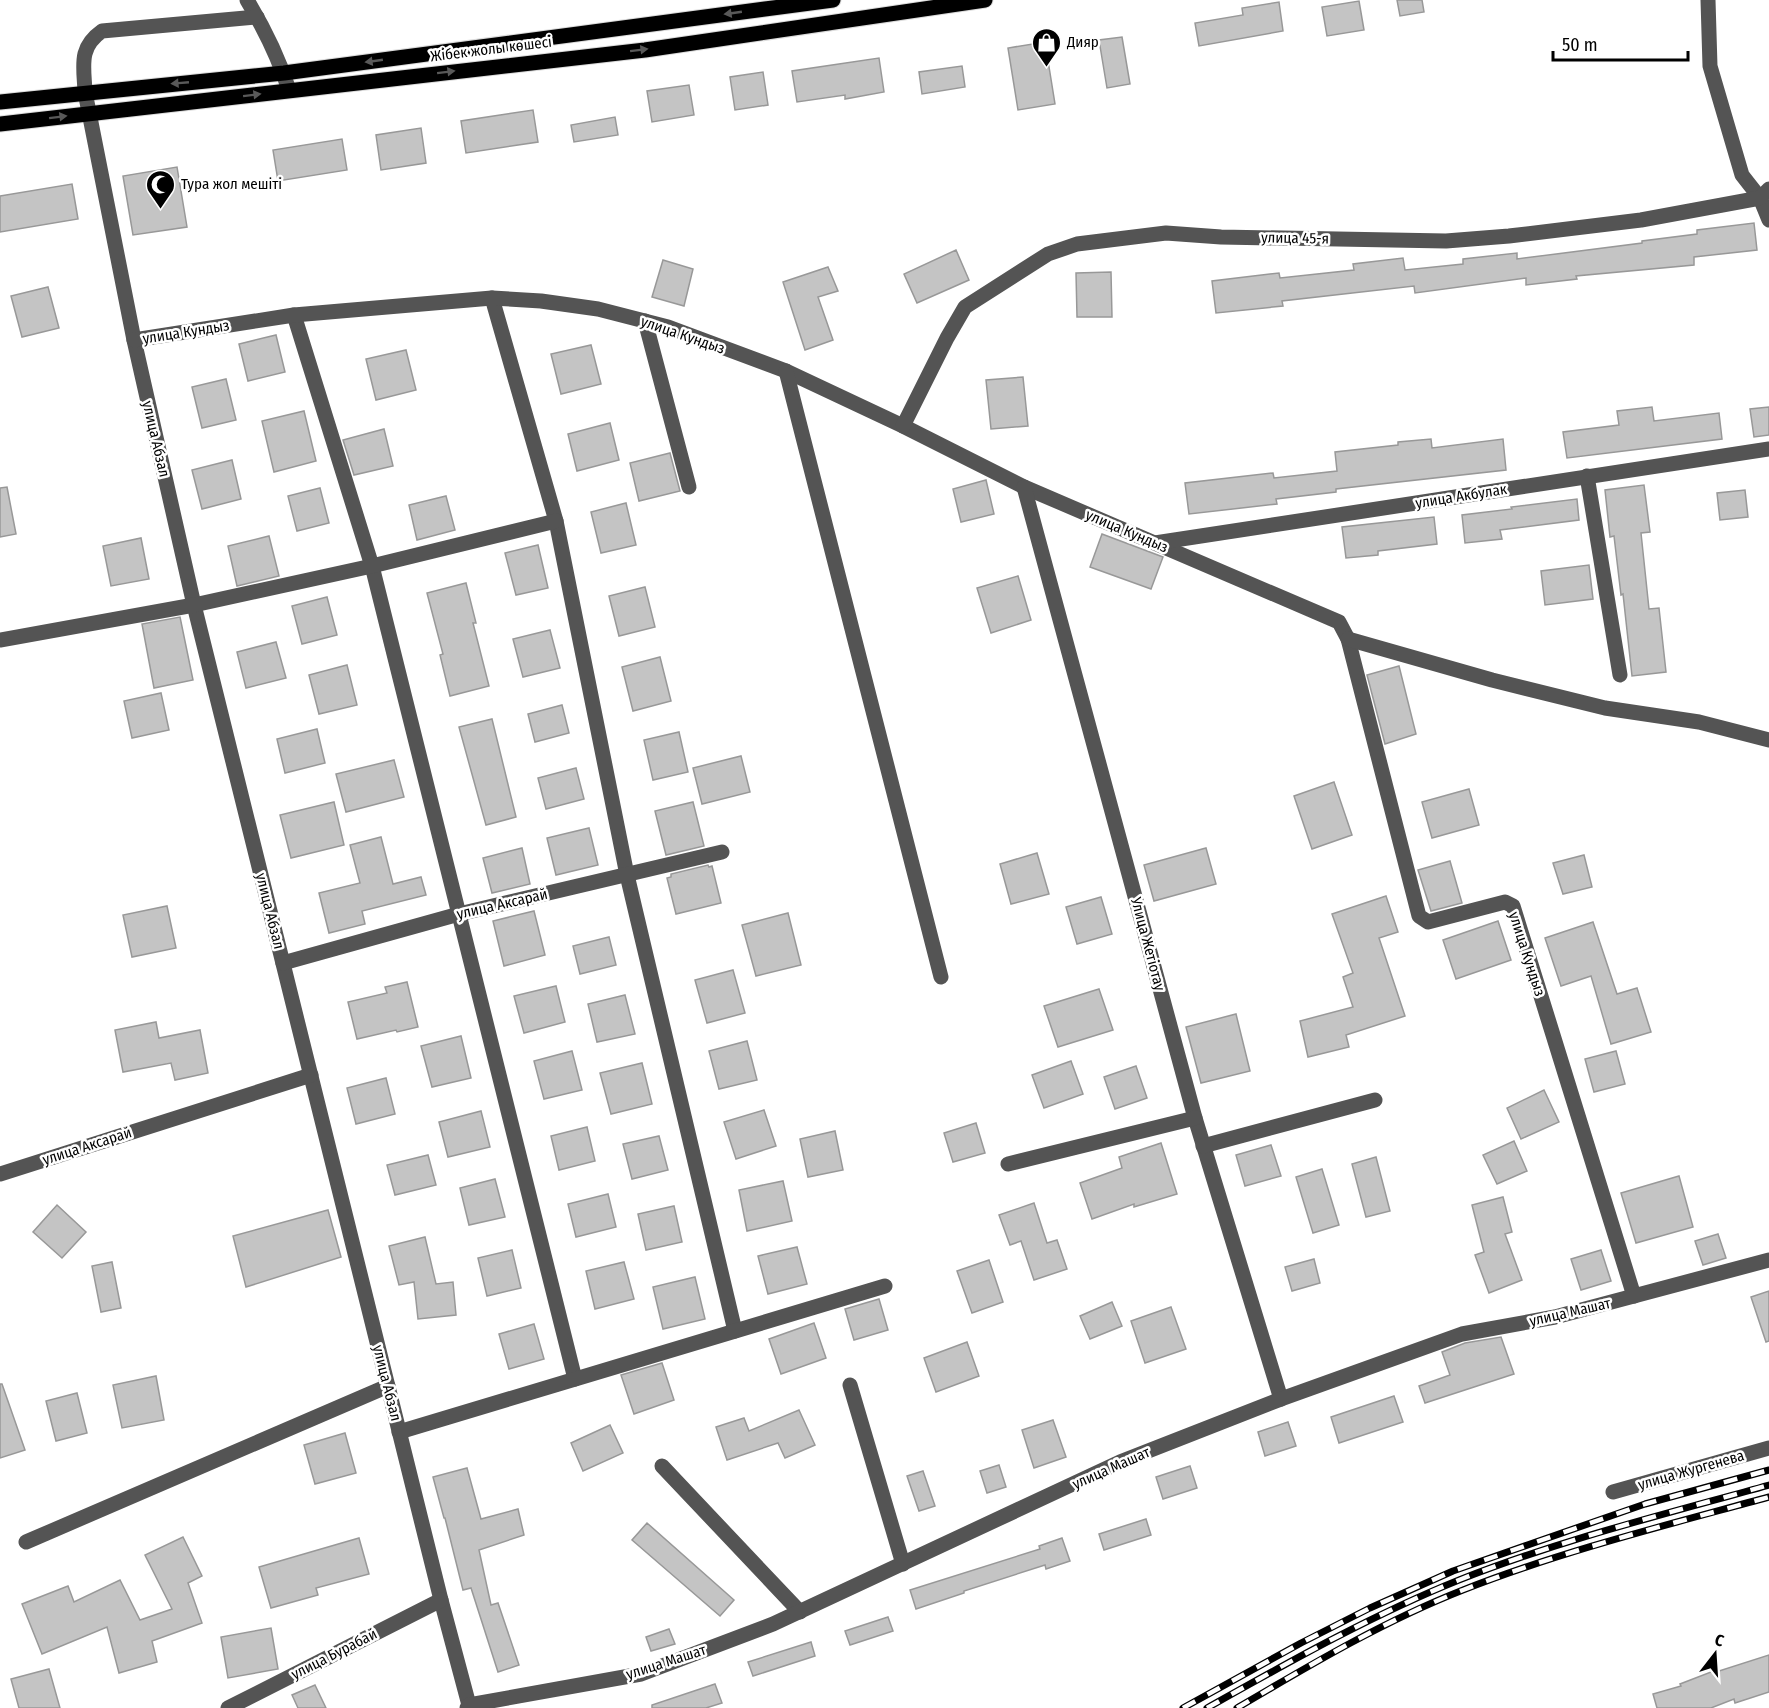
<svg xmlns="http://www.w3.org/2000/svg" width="1769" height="1708" font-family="'Fira Sans Condensed',sans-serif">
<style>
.building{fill:#c4c4c4;stroke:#989898;stroke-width:1.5}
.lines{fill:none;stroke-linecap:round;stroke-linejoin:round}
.major-casing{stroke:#dbdbdb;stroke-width:17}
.minor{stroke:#545454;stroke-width:15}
.major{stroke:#000;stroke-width:15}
.rail-casing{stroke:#000;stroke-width:7}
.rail{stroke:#fff;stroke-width:4.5;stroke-dasharray:14;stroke-linecap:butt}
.oneway{fill:#595959}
.labels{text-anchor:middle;stroke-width:5;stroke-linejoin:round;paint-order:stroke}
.poi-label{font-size:15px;fill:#000;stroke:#fff;text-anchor:start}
.street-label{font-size:15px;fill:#000;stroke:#fff}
</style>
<rect width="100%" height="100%" fill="#fff"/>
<g class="building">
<polygon points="1397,0 1422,0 1424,12 1400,16"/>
<polygon points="1359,1 1364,30 1327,36 1322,7"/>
<polygon points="1279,2 1283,31 1199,46 1195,23 1243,15 1242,8"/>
<polygon points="1122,37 1130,84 1107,88 1099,40"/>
<polygon points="1045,42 1055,104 1018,110 1008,48"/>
<polygon points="879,58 884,92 845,99 845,95 797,102 792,71"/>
<polygon points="962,66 965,87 922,94 919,72"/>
<polygon points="763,72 768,105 735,110 730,77"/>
<polygon points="689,85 694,115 652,122 647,91"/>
<polygon points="533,110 538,142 466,153 461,121"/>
<polygon points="615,117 618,135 574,142 571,125"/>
<polygon points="421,128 426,163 381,170 376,135"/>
<polygon points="342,139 347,170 278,181 273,150"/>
<polygon points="177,167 187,227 133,235 123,176"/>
<polygon points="72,184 78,219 0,232 0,196"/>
<polygon points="1754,223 1757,250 1694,257 1694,265 1576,276 1577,279 1526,285 1526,278 1415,293 1414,286 1282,301 1283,306 1216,313 1212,281 1279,273 1280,278 1354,270 1353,264 1403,258 1405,270 1463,264 1463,259 1517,253 1517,259 1642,243 1642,241 1697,234 1697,230"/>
<polygon points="956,250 969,280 917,303 904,274"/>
<polygon points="663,260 693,269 684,306 652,297"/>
<polygon points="828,267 838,291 818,297 833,340 805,350 783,282"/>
<polygon points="1111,272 1112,317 1077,317 1076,273"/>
<polygon points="48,287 59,328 22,337 11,296"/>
<polygon points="276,335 285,372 248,381 239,344"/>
<polygon points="591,345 601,384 561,394 551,354"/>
<polygon points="406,350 416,390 376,400 366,359"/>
<polygon points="1023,377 1028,426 991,429 986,380"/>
<polygon points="226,379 236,420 202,428 192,387"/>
<polygon points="1652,407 1654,421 1719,413 1722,439 1567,458 1563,432 1619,425 1617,411"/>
<polygon points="1769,407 1769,435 1754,437 1750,409"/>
<polygon points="304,411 316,461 274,472 262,421"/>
<polygon points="610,423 619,460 577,471 568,434"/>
<polygon points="384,429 393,466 354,475 343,440"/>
<polygon points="1431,439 1432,448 1503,439 1506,470 1336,489 1336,492 1276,499 1277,504 1189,514 1185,483 1273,473 1274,478 1337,471 1335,452 1398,445 1398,442"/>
<polygon points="670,453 680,491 639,501 630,463"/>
<polygon points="232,460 241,499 202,509 192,470"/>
<polygon points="986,480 994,514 961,522 953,489"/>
<polygon points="1644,485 1650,532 1641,533 1649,609 1659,608 1666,672 1632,676 1623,594 1621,595 1614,536 1610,537 1605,490"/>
<polygon points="7,487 16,534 0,537 0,488"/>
<polygon points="320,488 329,523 297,531 288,496"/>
<polygon points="1745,490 1748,517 1720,520 1717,493"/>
<polygon points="446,496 455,530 417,540 409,505"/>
<polygon points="1577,499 1579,520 1500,530 1502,539 1465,543 1462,515 1512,509 1511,507"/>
<polygon points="626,503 636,545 601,553 591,512"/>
<polygon points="1434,517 1437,544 1378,551 1378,555 1346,558 1342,527"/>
<polygon points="1102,534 1163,557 1151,589 1090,567"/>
<polygon points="269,536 279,576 237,586 228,546"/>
<polygon points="141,538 149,579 111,586 103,546"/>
<polygon points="538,545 548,588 516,595 505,553"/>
<polygon points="1589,565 1593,599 1545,605 1541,571"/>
<polygon points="1018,576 1031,620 991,633 977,588"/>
<polygon points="466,583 476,623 473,623 489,686 450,696 440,655 443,654 427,593"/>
<polygon points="645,587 655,627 619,636 609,596"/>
<polygon points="327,597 337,635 302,644 292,606"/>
<polygon points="180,617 193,680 154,688 142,624"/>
<polygon points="550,630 560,668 523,677 513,639"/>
<polygon points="276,642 286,678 246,688 237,652"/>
<polygon points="660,657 671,701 633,711 622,667"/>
<polygon points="347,665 357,705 319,714 309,675"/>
<polygon points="1399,666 1416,734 1385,744 1367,675"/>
<polygon points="161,693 169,730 132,738 124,701"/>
<polygon points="562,705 569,733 535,742 528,714"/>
<polygon points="492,719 516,817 486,825 459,727"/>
<polygon points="317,729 325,763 285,773 277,739"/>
<polygon points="679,732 688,772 653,780 644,740"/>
<polygon points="741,756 750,792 702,804 693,768"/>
<polygon points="394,760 404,797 346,812 336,774"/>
<polygon points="576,768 584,799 546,809 538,778"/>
<polygon points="1334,782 1352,835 1312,849 1294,796"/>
<polygon points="1469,789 1479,825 1432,838 1422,802"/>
<polygon points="334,802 344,845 291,858 280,815"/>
<polygon points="693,802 704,846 666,855 655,811"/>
<polygon points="589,828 598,865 556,875 547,838"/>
<polygon points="381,837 393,884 421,877 426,895 362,911 365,924 329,933 319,893 360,883 350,845"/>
<polygon points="522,848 530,884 492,893 483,858"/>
<polygon points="1206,848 1216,884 1154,901 1144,865"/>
<polygon points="1037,853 1049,894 1011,904 1000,864"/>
<polygon points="1584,855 1592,887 1563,894 1553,863"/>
<polygon points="1450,861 1462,903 1431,911 1418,870"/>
<polygon points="708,865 709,867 712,866 721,903 676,914 667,878 671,877 671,874"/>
<polygon points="1386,896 1398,932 1379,938 1405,1016 1346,1035 1349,1047 1308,1057 1300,1021 1353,1007 1343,977 1353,973 1332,914"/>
<polygon points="1101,897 1112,934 1077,944 1066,907"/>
<polygon points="167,906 176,948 132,957 123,915"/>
<polygon points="534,911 545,955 504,966 493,921"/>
<polygon points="788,913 801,965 756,976 742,925"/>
<polygon points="1498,921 1511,960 1456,979 1443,940"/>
<polygon points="1593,922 1617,994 1637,988 1651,1032 1611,1044 1591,976 1561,986 1545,938"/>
<polygon points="609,937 616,965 580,974 573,946"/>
<polygon points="733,970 745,1013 707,1023 695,980"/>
<polygon points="407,982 418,1027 397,1032 396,1030 357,1039 348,1002 387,993 385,987"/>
<polygon points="556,986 565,1022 524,1033 514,996"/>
<polygon points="1099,989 1113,1030 1058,1047 1044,1006"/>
<polygon points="625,995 635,1034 597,1042 588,1004"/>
<polygon points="1236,1014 1250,1071 1201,1083 1186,1027"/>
<polygon points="156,1022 159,1038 200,1030 208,1073 175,1080 171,1063 123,1072 115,1030"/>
<polygon points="461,1036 471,1078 432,1087 421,1046"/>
<polygon points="747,1041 757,1080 719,1089 709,1051"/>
<polygon points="572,1051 582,1090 544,1099 534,1061"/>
<polygon points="1616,1051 1625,1084 1594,1092 1585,1059"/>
<polygon points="1071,1061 1083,1094 1044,1108 1032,1075"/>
<polygon points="642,1063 652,1104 611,1114 600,1073"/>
<polygon points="1136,1066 1147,1098 1115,1109 1104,1077"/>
<polygon points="386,1078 395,1114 356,1124 347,1088"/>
<polygon points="1544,1090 1559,1122 1521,1139 1507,1108"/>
<polygon points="764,1110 776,1146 736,1159 724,1122"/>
<polygon points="481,1111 490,1147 448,1157 439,1122"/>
<polygon points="976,1123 985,1153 953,1162 944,1133"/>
<polygon points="587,1127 595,1161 559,1170 551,1136"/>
<polygon points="835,1131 843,1170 808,1177 800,1139"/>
<polygon points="659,1136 668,1170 632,1179 623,1144"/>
<polygon points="1514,1141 1527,1171 1497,1184 1483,1155"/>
<polygon points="1161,1143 1177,1194 1134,1207 1134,1204 1092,1219 1080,1183 1122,1168 1119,1157"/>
<polygon points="1271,1145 1281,1176 1245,1186 1236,1155"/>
<polygon points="428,1155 436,1185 395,1195 387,1165"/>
<polygon points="1376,1157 1390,1211 1366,1217 1352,1164"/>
<polygon points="1322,1169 1339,1225 1313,1233 1296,1177"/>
<polygon points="1679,1176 1693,1227 1636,1243 1621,1193"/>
<polygon points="495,1179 505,1217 469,1225 460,1188"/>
<polygon points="783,1181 792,1221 747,1231 739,1190"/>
<polygon points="608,1194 616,1227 576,1237 568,1204"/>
<polygon points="1503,1197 1512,1232 1505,1234 1522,1280 1489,1293 1475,1255 1484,1252 1472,1205"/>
<polygon points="1034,1203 1047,1243 1057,1240 1067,1269 1034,1280 1021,1241 1010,1245 999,1215"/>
<polygon points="57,1205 86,1232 62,1258 33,1232"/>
<polygon points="674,1206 682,1242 646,1250 638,1214"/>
<polygon points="328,1210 341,1257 246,1287 233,1236"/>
<polygon points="1718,1234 1726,1258 1703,1265 1695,1241"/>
<polygon points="425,1237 436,1284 453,1282 456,1315 418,1319 414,1282 399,1285 389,1246"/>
<polygon points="797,1247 807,1284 768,1294 758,1256"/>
<polygon points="512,1250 521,1288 487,1296 478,1258"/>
<polygon points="1601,1250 1611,1281 1581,1290 1571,1259"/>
<polygon points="1314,1259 1320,1283 1292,1291 1285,1267"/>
<polygon points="989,1260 1003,1302 972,1313 957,1271"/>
<polygon points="112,1262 121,1308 101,1312 92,1266"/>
<polygon points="624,1262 634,1299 595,1309 586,1271"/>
<polygon points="695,1277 705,1319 663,1329 653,1287"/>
<polygon points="1769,1291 1769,1341 1766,1342 1751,1297"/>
<polygon points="879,1299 888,1330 854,1340 845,1309"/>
<polygon points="1112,1302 1122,1326 1090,1339 1080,1316"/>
<polygon points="1171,1307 1186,1349 1145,1363 1131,1321"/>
<polygon points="814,1323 826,1358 781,1374 769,1339"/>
<polygon points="534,1324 544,1359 509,1369 499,1334"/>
<polygon points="1501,1337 1514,1374 1425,1403 1419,1386 1450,1375 1442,1352 1465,1343"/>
<polygon points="967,1342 979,1376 936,1392 924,1358"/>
<polygon points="662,1363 674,1400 634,1414 621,1375"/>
<polygon points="156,1376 164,1420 122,1428 113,1385"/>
<polygon points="0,1384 2,1384 25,1450 0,1458"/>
<polygon points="77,1393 87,1433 56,1441 46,1401"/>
<polygon points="1394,1396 1403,1422 1339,1443 1331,1417"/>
<polygon points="799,1410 815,1445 785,1458 778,1443 727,1460 716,1427 744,1418 749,1431"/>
<polygon points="1053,1420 1066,1457 1034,1468 1022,1430"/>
<polygon points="1288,1422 1296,1446 1265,1456 1258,1432"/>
<polygon points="610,1425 623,1453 583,1471 571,1443"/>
<polygon points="345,1433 356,1473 315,1484 304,1445"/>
<polygon points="999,1465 1006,1487 987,1493 980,1471"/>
<polygon points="1190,1466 1197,1488 1163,1499 1156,1477"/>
<polygon points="467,1468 481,1519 518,1509 524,1535 479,1550 491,1605 498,1603 519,1665 498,1672 471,1588 463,1590 445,1518 444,1518 433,1477"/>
<polygon points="923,1471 935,1506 919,1511 907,1476"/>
<polygon points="1146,1519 1151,1535 1104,1550 1099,1534"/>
<polygon points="647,1523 734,1600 720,1616 632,1540"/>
<polygon points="183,1537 202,1576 188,1583 202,1623 152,1641 157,1662 119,1673 107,1627 42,1654 22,1604 68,1586 74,1602 120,1580 140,1620 172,1609 145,1555"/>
<polygon points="359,1538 369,1574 316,1588 318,1595 271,1608 259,1567"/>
<polygon points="1062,1538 1070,1561 1046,1569 1045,1565 964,1591 964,1593 916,1609 910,1590 1040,1549 1039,1546"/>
<polygon points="888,1617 893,1631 850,1645 845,1631"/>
<polygon points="271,1628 278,1669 228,1678 221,1637"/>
<polygon points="669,1629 675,1644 651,1651 646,1637"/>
<polygon points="811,1642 815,1656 753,1676 748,1662"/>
<polygon points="1769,1655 1769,1692 1735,1703 1734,1699 1711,1708 1657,1708 1653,1694 1681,1686 1680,1684 1716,1670 1716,1672"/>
<polygon points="49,1669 60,1708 19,1708 11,1679"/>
<polygon points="715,1684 722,1703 706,1708 652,1708 652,1705"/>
<polygon points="315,1685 326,1708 298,1708 292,1695"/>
</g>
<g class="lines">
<defs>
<g id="major">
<polyline points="0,102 284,73 833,0"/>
<polyline points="0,124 645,50 985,0"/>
</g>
</defs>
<use href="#major" class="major-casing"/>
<g class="minor">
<path d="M247 0C264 28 279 59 289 90"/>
<polyline points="1708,0 1710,66 1742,175 1760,198 1769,220"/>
<path d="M257 17 102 31C78 48 84 66 85 92L134 340 194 605 441 1600 469 1705"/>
<polyline points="492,298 556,521 627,875 735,1331"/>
<polyline points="294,315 372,566 575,1379"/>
<polyline points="645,321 689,487"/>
<polyline points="134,340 294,315 492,298 541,301 598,309 668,327 786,371 903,426 1024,487 1339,622 1348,639 1419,916 1428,922 1505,902 1513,906 1634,1296"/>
<polyline points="786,371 941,977"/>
<polyline points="903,426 947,338 965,307 1048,254 1077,244 1166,233 1221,237 1446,241 1509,236 1641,220 1760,198 1769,189"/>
<polyline points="1587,476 1620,675"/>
<polyline points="1024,487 1195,1118 1281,1399"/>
<polyline points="1155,543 1769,449"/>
<polyline points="1348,639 1492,680 1605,708 1699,722 1769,740"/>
<polyline points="0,640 194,605 372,566 556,521"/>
<polyline points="283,963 459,914 722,852"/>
<polyline points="1203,1146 1375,1100"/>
<polyline points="1008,1164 1195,1118"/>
<polyline points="0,1174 311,1075"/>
<polyline points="850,1385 903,1564"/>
<polyline points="399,1432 885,1286"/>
<polyline points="662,1466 800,1612"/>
<polyline points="1613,1492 1769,1448"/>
<polyline points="26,1542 388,1386"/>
<polyline points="228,1708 441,1600"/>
<polyline points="467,1708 469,1705 641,1674 773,1624 1120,1462 1281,1399 1462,1334 1555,1317 1769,1260"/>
</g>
<use href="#major" class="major"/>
<defs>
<g id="rail">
<polyline points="1183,1708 1301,1643 1370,1608 1453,1571 1645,1504 1769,1470"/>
<path d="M1207 1708C1289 1662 1372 1615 1459 1580 1560 1540 1665 1514 1769 1485"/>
<path d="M1237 1708C1310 1665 1384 1621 1463 1590 1562 1551 1667 1525 1769 1497"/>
</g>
</defs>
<use href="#rail" class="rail-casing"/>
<use href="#rail" class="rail"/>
</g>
<defs><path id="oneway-solid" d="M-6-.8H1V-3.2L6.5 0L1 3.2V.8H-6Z" transform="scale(1.5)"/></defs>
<g class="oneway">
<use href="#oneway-solid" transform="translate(733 13) rotate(172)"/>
<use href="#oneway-solid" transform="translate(639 50) rotate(-7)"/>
<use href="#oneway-solid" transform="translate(374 61) rotate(172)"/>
<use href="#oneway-solid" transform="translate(446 72) rotate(-7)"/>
<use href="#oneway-solid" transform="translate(180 83) rotate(175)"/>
<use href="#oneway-solid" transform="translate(252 95) rotate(-7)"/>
<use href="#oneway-solid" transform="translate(58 117) rotate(-7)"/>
</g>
<defs>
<symbol id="shop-pin" viewBox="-11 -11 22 30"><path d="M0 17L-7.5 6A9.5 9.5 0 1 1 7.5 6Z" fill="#000" stroke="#fff"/><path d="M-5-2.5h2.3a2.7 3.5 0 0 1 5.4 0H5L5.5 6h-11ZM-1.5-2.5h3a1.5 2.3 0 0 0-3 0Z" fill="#fff"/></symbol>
<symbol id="mosque-pin" viewBox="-11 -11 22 30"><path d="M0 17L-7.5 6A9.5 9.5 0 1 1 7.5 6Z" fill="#000" stroke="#fff"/><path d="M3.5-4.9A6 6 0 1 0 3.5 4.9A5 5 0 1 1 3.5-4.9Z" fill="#fff"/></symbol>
</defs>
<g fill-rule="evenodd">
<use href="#shop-pin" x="1030" y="26" width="33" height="45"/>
<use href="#mosque-pin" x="144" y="168" width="33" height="45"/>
</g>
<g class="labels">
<g class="poi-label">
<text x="1067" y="47">Дияр</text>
<text x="181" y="189">Тура жол мешіті</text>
</g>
<g class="street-label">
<text transform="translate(491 49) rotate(-7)" y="5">Жібек жолы көшесі</text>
<text transform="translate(1295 238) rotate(1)" y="5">улица 45-я</text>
<text transform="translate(186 332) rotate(-9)" y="5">улица Кундыз</text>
<text transform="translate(683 335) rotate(19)" y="5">улица Кундыз</text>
<text transform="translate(156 439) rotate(77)" y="5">улица Абзал</text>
<text transform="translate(1461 496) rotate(-9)" y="5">улица Акбулак</text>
<text transform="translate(1127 531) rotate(23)" y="5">улица Кундыз</text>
<text transform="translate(502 904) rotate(-13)" y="5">улица Аксарай</text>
<text transform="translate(270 911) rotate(76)" y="5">улица Абзал</text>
<text transform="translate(1148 944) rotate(75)" y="5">Улица Жетіотау</text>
<text transform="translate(1527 954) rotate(72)" y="5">улица Кундыз</text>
<text transform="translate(87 1146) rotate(-18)" y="5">улица Аксарай</text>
<text transform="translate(1570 1312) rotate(-13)" y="5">улица Машат</text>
<text transform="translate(387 1383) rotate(76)" y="5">улица Абзал</text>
<text transform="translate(1111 1468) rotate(-24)" y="5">улица Машат</text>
<text transform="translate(1691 1470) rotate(-16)" y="5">улица Жургенева</text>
<text transform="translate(334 1654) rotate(-27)" y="5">улица Бурабай</text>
<text transform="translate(666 1662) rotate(-18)" y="5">улица Машат</text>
</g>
</g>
<g transform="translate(1715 1654) rotate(17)" stroke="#ffffff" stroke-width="4.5" paint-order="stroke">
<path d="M0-4.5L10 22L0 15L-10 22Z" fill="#000000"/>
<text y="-9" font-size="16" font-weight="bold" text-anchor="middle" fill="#000000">С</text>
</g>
<path d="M1553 51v9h135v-9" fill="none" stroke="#000000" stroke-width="3"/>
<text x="1562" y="51" font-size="18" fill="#000000" stroke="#ffffff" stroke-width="4.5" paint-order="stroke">50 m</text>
</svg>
